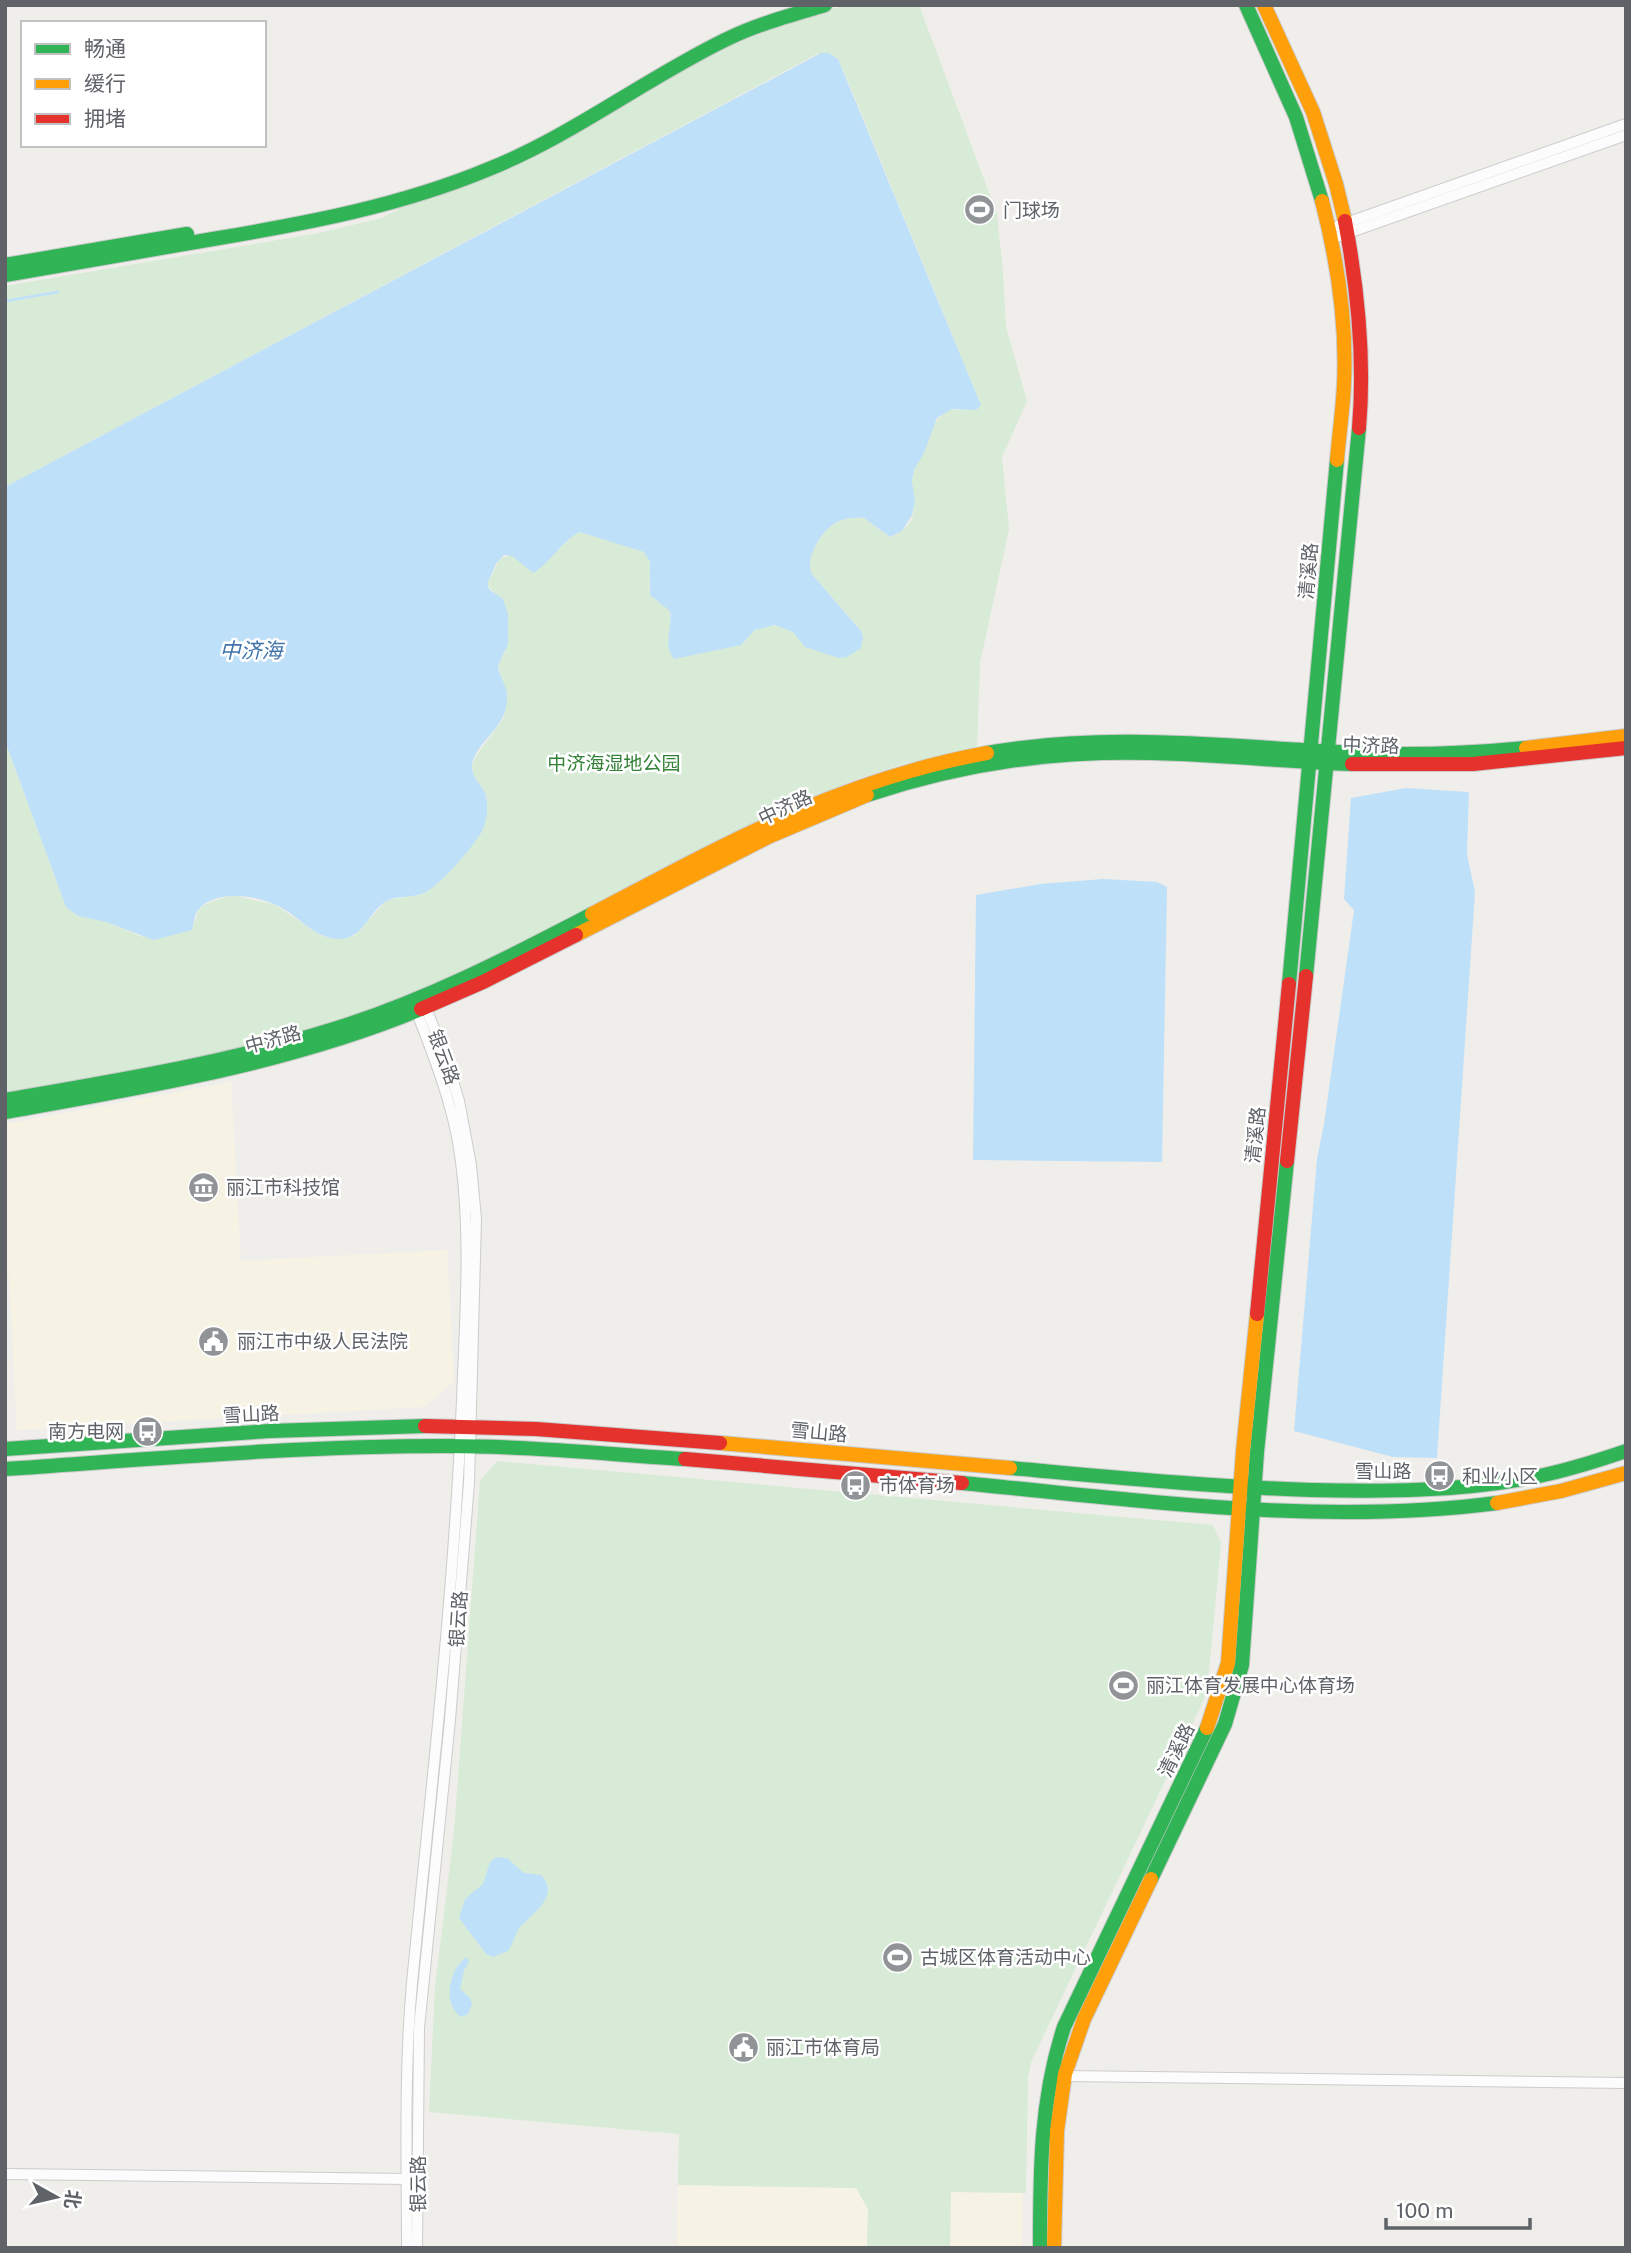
<svg xmlns="http://www.w3.org/2000/svg" width="1631" height="2253" font-family="'Public Sans','Noto Sans SC',sans-serif">
<style>
.commercial{fill:#f7f3e4}
.green{fill:#d8ebd6}
.water{fill:#bfe0f9}
.lines{fill:none;stroke-linecap:round;stroke-linejoin:round}
.stream{stroke:#bfe0f9;stroke-width:2.5}
.street-casing{stroke:#cbcccc;stroke-width:12}
.fast-casing{stroke:#cacacb;stroke-width:16}
.slow-casing{stroke:#cacacb;stroke-width:16}
.jam-casing{stroke:#cacacb;stroke-width:16}
.street{stroke:#fdfcfc;stroke-width:10}
.fast{stroke:#30b455;stroke-width:14}
.slow{stroke:#ff9f0a;stroke-width:14}
.jam{stroke:#e5322d;stroke-width:14}
.labels{text-anchor:middle;stroke-width:5;stroke-linejoin:round;paint-order:stroke}
.poi-label{font-size:19px;fill:#5f6368;stroke:#fff;text-anchor:start}
.street-label{font-size:19px;fill:#5f6368;stroke:#fff}
.park-label{font-size:19px;fill:#348238;stroke:#fff}
.water-label{font-size:21px;font-style:italic;fill:#4174aa;stroke:#fff}
</style>
<rect width="100%" height="100%" fill="#efeeea"/>
<g class="commercial">
<polygon points="231,1082 241,1261 447,1250 454,1381 424,1407 17,1430 9,1275 5,1275 5,1124"/>
<polygon points="678,2185 856,2188 868,2209 867,2248 677,2248"/>
<polygon points="951,2192 1023,2193 1022,2248 950,2248"/>
</g>
<g class="green">
<path d="M847 5H919L997 214 1003 272 1006 327 1027 401 1002 457 1009 529 980 663 977 748 903 764 849 782 481 966 393 1004 244 1051 5 1095V741L66 907 78 916 106 922 143 937 192 930 199 909 208 903 225 897 237 896 275 905 322 936 343 939 354 936 387 900 420 895 482 830 487 797 473 773 472 767 476 756 504 718 507 694 498 666 506 650 494 593 487 584 500 559 510 555 538 570 572 536 580 532 641 550 648 556C657 586 635 588 670 610V631L745 639C762 620 786 622 802 641L858 627 812 574C804 558 822 530 837 522 844 518 856 517 864 518L890 537C929 523 906 494 914 471 915 465 920 461 922 456 930 438 931 420 949 410H960L981 405 855 98 838 59 830 53 817 54 5 487V286L319 233 382 218 409 203 437 194 727 45 809 15Z"/>
<polygon points="497,1461 1213,1525 1221,1543 1207,1693 1031,2062 1028,2078 1026,2193 951,2192 950,2248 867,2248 868,2209 856,2188 678,2185 679,2134 429,2112 435,1986 454,1832 480,1481"/>
</g>
<g class="water">
<path d="M821 53H829L838 59 981 405 976 410 952 409 937 418 924 453 914 470 912 481 915 501 912 515 902 531 890 537 864 518C856 517 844 518 837 522 822 530 804 558 812 574L861 631 863 637 861 648 847 657 839 658 805 647 793 632 775 625 755 630 741 645 674 659C662 644 673 628 670 611L650 595V562L644 552 580 532C561 541 551 563 533 573L512 556 504 555 496 564 487 584 490 590 503 599 508 614V644L498 666C499 676 507 685 507 696 509 728 476 740 472 765 471 777 481 783 485 793 489 803 487 820 483 829 476 844 437 890 421 894 410 898 396 895 385 902 368 913 362 941 337 939 313 937 299 916 278 906 257 895 215 889 198 910 194 915 194 924 192 930L154 940 106 922 78 916 66 907 5 741V487Z"/>
<polygon points="1406,788 1469,792 1467,854 1475,892 1437,1458 1393,1457 1294,1431 1317,1159 1324,1124 1354,910 1344,899 1351,798"/>
<polygon points="1103,879 1157,882 1167,887 1162,1162 973,1160 976,895 1040,884"/>
<path d="M496 1857 507 1858 524 1873 541 1875C560 1895 535 1912 521 1926 515 1932 514 1943 508 1951L493 1957 486 1954 459 1918 465 1899 483 1884 490 1862Z"/>
<path d="M467 1957 469 1962 464 1970 460 1989 470 1998 472 2005 468 2014 461 2017C442 2004 449 1968 467 1957Z"/>
</g>
<g class="lines">
<polyline class="stream" points="5,301 58,292"/>
<defs>
<g id="street">
<polyline points="1338,226 1626,124"/>
<polyline points="1331,239 1626,135"/>
<polyline points="1064,2076 1626,2083"/>
<polyline points="5,2174 407,2179"/>
<path d="M407 2248C407 2160 404 2071 412 1983 431 1789 454 1595 462 1400 465 1317 472 1231 459 1148 451 1098 432 1052 414 1005"/>
<polyline points="417,2248 419,2028 450,1720 469,1483 476,1219 471,1165 459,1101 446,1058 423,1001"/>
</g>
<g id="fast">
<polyline points="1246,5 1296,117 1322,201"/>
<polyline points="5,265 187,234"/>
<path d="M5 275C74 263 144 251 213 239 308 223 400 206 489 169 573 135 645 79 725 40 757 24 792 15 825 5"/>
<path d="M987 753C1104 732 1222 746 1339 752 1401 756 1463 754 1526 748"/>
<path d="M867 795C943 770 1022 755 1102 753 1186 751 1269 761 1352 764"/>
<polyline points="1306,976 1359,428"/>
<polyline points="1289,984 1337,460"/>
<path d="M5 1100C115 1081 226 1063 334 1029 424 1001 508 958 592 914"/>
<path d="M5 1112C145 1087 288 1064 421 1009"/>
<polyline points="5,1449 270,1431 425,1426"/>
<path d="M1010 1468C1111 1477 1211 1487 1312 1490 1385 1492 1457 1491 1529 1478 1562 1472 1594 1462 1626 1451"/>
<path d="M5 1469C152 1459 299 1446 446 1446 525 1446 605 1454 685 1459"/>
<path d="M962 1483C1139 1500 1320 1526 1497 1503"/>
<polyline points="1151,1879 1225,1724 1242,1665 1257,1452 1287,1161"/>
<path d="M1040 2248C1040 2172 1040 2100 1064 2027L1207 1728"/>
</g>
<g id="slow">
<polyline points="1264,5 1313,112 1336,184 1345,221"/>
<path d="M1322 201C1337 259 1347 323 1344 384 1343 409 1339 435 1337 460"/>
<polyline points="1526,748 1626,736"/>
<path d="M592 914C723 845 839 780 987 753"/>
<polyline points="576,935 768,837 867,795"/>
<polyline points="720,1443 1010,1468"/>
<polyline points="1497,1503 1561,1491 1626,1473"/>
<polyline points="1207,1728 1228,1663 1243,1451 1257,1314"/>
<polyline points="1054,2248 1057,2131 1065,2074 1084,2019 1151,1879"/>
</g>
<g id="jam">
<path d="M1345 221C1358 290 1365 359 1359 428"/>
<polyline points="1352,764 1473,764 1626,748"/>
<polyline points="421,1009 483,982 576,935"/>
<polyline points="1287,1161 1306,976"/>
<polyline points="1257,1314 1289,984"/>
<polyline points="425,1426 536,1429 720,1443"/>
<polyline points="685,1459 962,1483"/>
</g>
</defs>
<use href="#street" class="street-casing"/>
<use href="#fast" class="fast-casing"/>
<use href="#slow" class="slow-casing"/>
<use href="#jam" class="jam-casing"/>
<use href="#street" class="street"/>
<use href="#fast" class="fast"/>
<use href="#slow" class="slow"/>
<use href="#jam" class="jam"/>
</g>
<defs>
<symbol id="stadium-disc" viewBox="-11 -11 22 22"><circle r="9.5" fill="#919496" stroke="#fff"/><path d="M0-5a6.5 5 0 1 0 0 10a6.5 5 0 1 0 0-10ZM-3.5-1.8h7v3.6h-7Z" fill="#fff"/></symbol>
<symbol id="museum-disc" viewBox="-11 -11 22 22"><circle r="9.5" fill="#919496" stroke="#fff"/><path d="M0-6L6-3V-2H-6V-3ZM-5-1h2V3h-2ZM-1-1h2V3h-2ZM3-1h2V3H3ZM-6 4H6V6H-6Z" fill="#fff"/></symbol>
<symbol id="civic-disc" viewBox="-11 -11 22 22"><circle r="9.5" fill="#919496" stroke="#fff"/><path d="M-.6-6.5H3V-4.5H.6V-3L4-1V1h2V6H-6V1h2V-1L-.6-3ZM-1.2 2.5V6h2.4V2.5Z" fill="#fff"/></symbol>
<symbol id="bus-disc" viewBox="-11 -11 22 22"><circle r="9.5" fill="#919496" stroke="#fff"/><path d="M-5-6H5V4H4V6H2V4H-2V6H-4V4H-5ZM-3.5-4V0h7V-4ZM-3.5 1.2v1.5H-2V1.2ZM2 1.2v1.5H3.5V1.2Z" fill="#fff"/></symbol>
</defs>
<g fill-rule="evenodd">
<use href="#stadium-disc" x="962" y="192" width="35" height="35"/>
<use href="#museum-disc" x="186" y="1170" width="35" height="35"/>
<use href="#civic-disc" x="196" y="1324" width="35" height="35"/>
<use href="#bus-disc" x="130" y="1414" width="35" height="35"/>
<use href="#bus-disc" x="1422" y="1458" width="35" height="35"/>
<use href="#bus-disc" x="838" y="1468" width="35" height="35"/>
<use href="#stadium-disc" x="1106" y="1668" width="35" height="35"/>
<use href="#stadium-disc" x="880" y="1940" width="35" height="35"/>
<use href="#civic-disc" x="726" y="2030" width="35" height="35"/>
</g>
<g class="labels">
<g class="poi-label">
<text x="1003" y="217">门球场</text>
<text x="226" y="1194">丽江市科技馆</text>
<text x="237" y="1348">丽江市中级人民法院</text>
<text x="124" y="1438" text-anchor="end">南方电网</text>
<text x="1462" y="1483">和业小区</text>
<text x="879" y="1492">市体育场</text>
<text x="1146" y="1692">丽江体育发展中心体育场</text>
<text x="920" y="1964">古城区体育活动中心</text>
<text x="766" y="2054">丽江市体育局</text>
</g>
<g class="street-label">
<text transform="translate(1308 571) rotate(-85)" y="7">清溪路</text>
<text transform="translate(1371 745) rotate(2)" y="7">中济路</text>
<text transform="translate(785 807) rotate(-25)" y="7">中济路</text>
<text transform="translate(273 1039) rotate(-15)" y="7">中济路</text>
<text transform="translate(444 1057) rotate(70)" y="7">银云路</text>
<text transform="translate(1255 1135) rotate(-84)" y="7">清溪路</text>
<text transform="translate(251 1414) rotate(-3)" y="7">雪山路</text>
<text transform="translate(819 1432) rotate(5)" y="7">雪山路</text>
<text x="1383" y="1478">雪山路</text>
<text transform="translate(458 1619) rotate(-86)" y="7">银云路</text>
<text transform="translate(1176 1750) rotate(-64)" y="7">清溪路</text>
<text transform="translate(418 2184) rotate(-90)" y="7">银云路</text>
</g>
<g class="park-label">
<text x="614" y="770">中济海湿地公园</text>
</g>
<g class="water-label">
<text x="251" y="658">中济海</text>
</g>
</g>
<rect width="1631" height="2253" fill="none" stroke="#5f6368" stroke-width="14"/>
<rect x="21" y="21" width="245" height="126" fill="#ffffff" stroke="#bfc1c3" stroke-width="2"/>
<rect x="35" y="44" width="35" height="10" fill="#30b455" stroke="#bfc1c3" stroke-width="2"/>
<text x="84" y="56" font-size="21" fill="#5f6368">畅通</text>
<rect x="35" y="79" width="35" height="10" fill="#ff9f0a" stroke="#bfc1c3" stroke-width="2"/>
<text x="84" y="91" font-size="21" fill="#5f6368">缓行</text>
<rect x="35" y="114" width="35" height="10" fill="#e5322d" stroke="#bfc1c3" stroke-width="2"/>
<text x="84" y="126" font-size="21" fill="#5f6368">拥堵</text>
<g transform="translate(56 2197) rotate(98)" stroke="#ffffff" stroke-width="5" paint-order="stroke">
<path d="M0-5L12 26L0 18L-12 26Z" fill="#5f6368"/>
<text y="-10" font-size="19" font-weight="bold" text-anchor="middle" fill="#5f6368">北</text>
</g>
<path d="M1386 2218v10h144v-10" fill="none" stroke="#5f6368" stroke-width="3.5"/>
<text x="1396" y="2218" font-size="21" fill="#5f6368" stroke="#ffffff" stroke-width="5" paint-order="stroke">100 m</text>
</svg>
